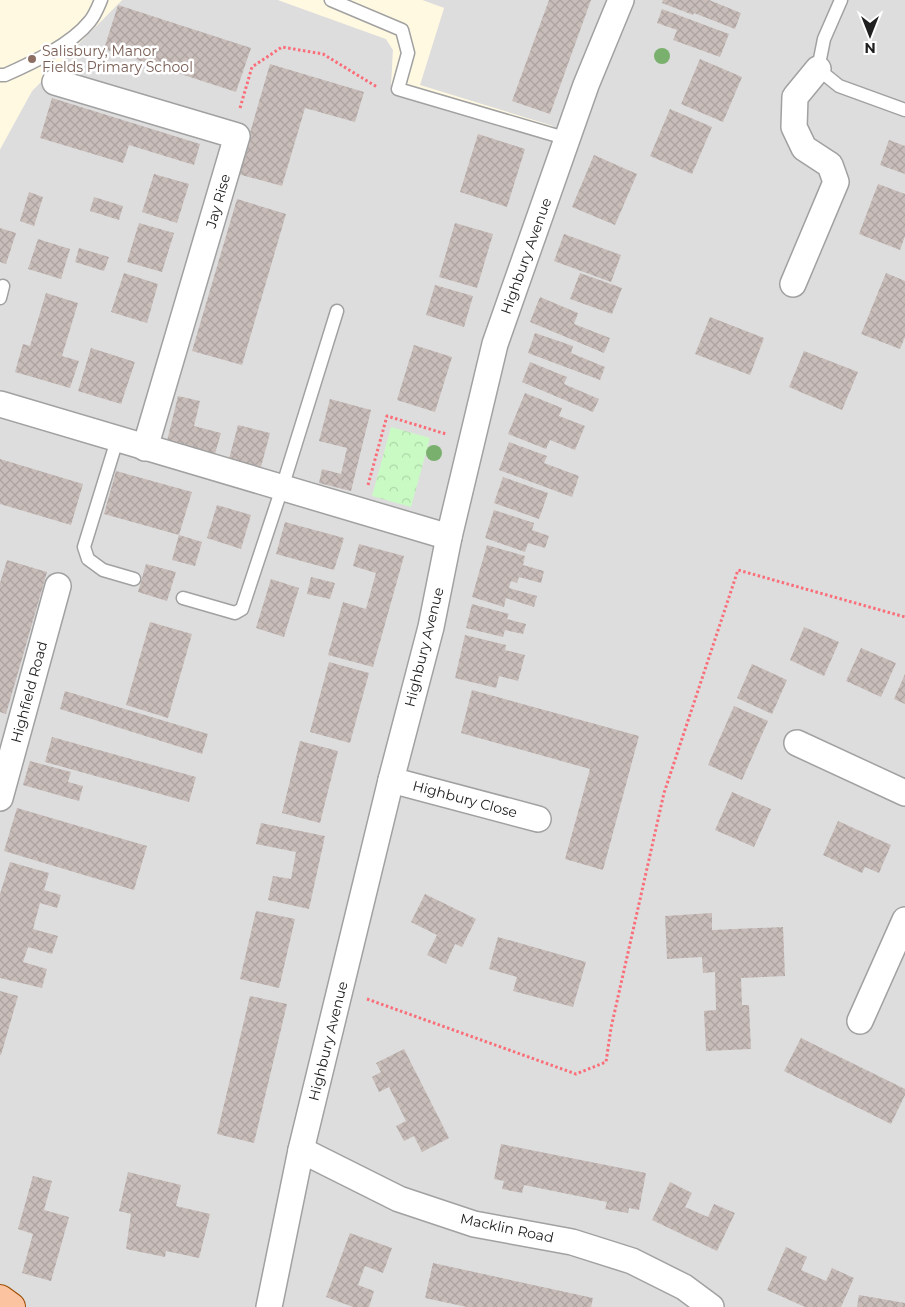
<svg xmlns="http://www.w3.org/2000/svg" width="905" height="1307" font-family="Montserrat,sans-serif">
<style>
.residential{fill:#dedddd}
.education{fill:#fff9e1}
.park{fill:url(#park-crowns)}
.building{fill:url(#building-cross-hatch)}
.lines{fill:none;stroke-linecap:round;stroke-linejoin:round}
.lane-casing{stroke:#a1a1a1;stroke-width:15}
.street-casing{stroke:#a1a1a1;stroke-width:28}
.primary-casing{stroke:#9b4c00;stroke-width:30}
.path{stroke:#fa6e79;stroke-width:3;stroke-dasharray:2.5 2.5;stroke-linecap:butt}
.lane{stroke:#fff;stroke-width:12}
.street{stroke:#fff;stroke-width:25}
.primary{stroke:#fcc3a0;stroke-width:28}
.tree{fill:#79b06e}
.education-dot{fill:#8d6e63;stroke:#fff;stroke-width:2}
.labels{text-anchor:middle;stroke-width:5;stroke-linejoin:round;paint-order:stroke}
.education-label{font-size:14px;fill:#785e54;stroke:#fff;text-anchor:start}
.street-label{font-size:14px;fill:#202020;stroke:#fff}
</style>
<defs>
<pattern id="park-crowns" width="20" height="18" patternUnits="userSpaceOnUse" patternTransform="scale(1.25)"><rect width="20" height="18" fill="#cafac4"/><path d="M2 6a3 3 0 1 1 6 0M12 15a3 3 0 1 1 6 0" fill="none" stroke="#add6a8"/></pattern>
<pattern id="building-cross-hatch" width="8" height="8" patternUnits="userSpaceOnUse" patternTransform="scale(1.25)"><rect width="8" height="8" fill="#c8bdb9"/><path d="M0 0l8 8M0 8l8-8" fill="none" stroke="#aca29f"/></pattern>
</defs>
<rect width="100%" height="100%" fill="#f0ebe6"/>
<polygon class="residential" points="122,0 278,0 386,39 393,50 391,88 553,126 419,85 444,8 422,0 905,0 905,1307 0,1307 0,150 32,91"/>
<g class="education">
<polygon points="0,0 122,0 32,91 0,149"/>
<polygon points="278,0 422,0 444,8 420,85 553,126 550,138 391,88 393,50 386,39"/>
</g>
<polygon class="park" points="391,427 430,438 411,507 372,496"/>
<g class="building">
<polygon points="549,0 591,0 550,114 512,101"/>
<polygon points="663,0 709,0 741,13 735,29 694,13 693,15 662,3"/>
<polygon points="118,5 251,48 236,92 104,49"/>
<polygon points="662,9 729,34 720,57 673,40 677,30 657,23"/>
<polygon points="700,59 742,77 723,122 681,104"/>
<polygon points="270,64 364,92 355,122 305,108 282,186 238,174"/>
<polygon points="52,98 200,144 194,165 129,145 123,163 40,138"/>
<polygon points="670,109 712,127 692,174 650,156"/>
<polygon points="478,134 525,149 507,207 460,192"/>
<polygon points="889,140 905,146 905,174 880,165"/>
<polygon points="594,155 637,174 615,225 572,207"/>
<polygon points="154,174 189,184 177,223 142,212"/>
<polygon points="878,184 905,194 905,236 900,250 859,234"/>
<polygon points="29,192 43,197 34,226 20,221"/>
<polygon points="94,197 123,206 119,220 90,211"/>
<polygon points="237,199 286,214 242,365 192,351"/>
<polygon points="139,223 174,233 162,272 127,262"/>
<polygon points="455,223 493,234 477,288 439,277"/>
<polygon points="0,228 16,233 6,264 0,262"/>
<polygon points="564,234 621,255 611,282 554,261"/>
<polygon points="38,239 70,249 61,279 28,269"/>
<polygon points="79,248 109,257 104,271 75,262"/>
<polygon points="124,273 158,284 147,323 111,312"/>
<polygon points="580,273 622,288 612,314 570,299"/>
<polygon points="886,273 905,281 905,337 900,349 861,334"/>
<polygon points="435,285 473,296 464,327 426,315"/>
<polygon points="46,293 78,303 62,356 79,361 70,388 15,372 23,344 30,346"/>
<polygon points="540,297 578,313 574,324 610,338 604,353 530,322"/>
<polygon points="710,317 764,338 750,375 695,354"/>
<polygon points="535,333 573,346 571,353 605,367 600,380 528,353"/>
<polygon points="414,345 452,357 435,412 397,400"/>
<polygon points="91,348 135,362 121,404 78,391"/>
<polygon points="804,351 858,372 842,410 789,387"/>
<polygon points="530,362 567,377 564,384 599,399 593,412 522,382"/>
<polygon points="525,393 562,408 559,416 585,426 575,450 550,440 546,449 508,434"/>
<polygon points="178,396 200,401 194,426 221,433 215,454 167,441"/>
<polygon points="330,399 371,410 351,491 319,483 322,469 341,474 347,448 319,441"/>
<polygon points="238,425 270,433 261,467 229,459"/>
<polygon points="509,442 547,456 544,463 579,476 572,497 499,470"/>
<polygon points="0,459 83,484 71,525 0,504"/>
<polygon points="116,471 192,492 179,535 202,542 195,566 172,560 179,535 104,514"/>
<polygon points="503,477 548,493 539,519 494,503"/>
<polygon points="217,505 251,515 241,549 207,538"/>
<polygon points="494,510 534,523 532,530 549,536 545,548 528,543 525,552 485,538"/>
<polygon points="285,522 344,538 334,570 276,554"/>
<polygon points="359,544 404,556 373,667 328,655 343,602 366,609 376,573 353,566"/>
<polygon points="487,545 525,556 523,565 544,571 541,583 519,577 517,583 511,581 509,588 537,596 534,607 506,598 504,607 472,597"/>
<polygon points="7,560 47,572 6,714 0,712 0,583"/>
<polygon points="146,564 176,572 167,601 138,592"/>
<polygon points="311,577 335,583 330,599 307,594"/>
<polygon points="271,579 299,588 284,637 256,628"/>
<polygon points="472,604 509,614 507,619 526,624 523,634 505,630 503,637 466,628"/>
<polygon points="150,622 192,634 168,718 126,705"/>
<polygon points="804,627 839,642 824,676 790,660"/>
<polygon points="465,635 506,645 505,650 525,655 518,681 499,676 496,688 455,678"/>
<polygon points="861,648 896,663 881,697 846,681"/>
<polygon points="329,662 369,673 350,743 310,732"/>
<polygon points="752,664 787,680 772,714 737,698"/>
<polygon points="905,674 905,704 894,699"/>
<polygon points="472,690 639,736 603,870 565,859 590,769 461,733"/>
<polygon points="65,691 208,734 202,754 60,709"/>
<polygon points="734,706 768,721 742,780 708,765"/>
<polygon points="52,737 196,777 189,802 45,762"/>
<polygon points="300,741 338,751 320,823 282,813"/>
<polygon points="30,761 71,772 68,782 83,786 79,801 23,785"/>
<polygon points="732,792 771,809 754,847 715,830"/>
<polygon points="17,808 147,846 134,890 4,851"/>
<polygon points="838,821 891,845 879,873 865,867 862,873 823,855"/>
<polygon points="261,823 325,836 309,909 268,900 273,876 291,879 296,852 256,844"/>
<polygon points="10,862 49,873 44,890 61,895 57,908 40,903 33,929 58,936 52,954 28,947 23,962 47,969 42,988 0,978 0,894"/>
<polygon points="425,894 476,919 462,947 455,944 446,964 427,955 437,935 411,922"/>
<polygon points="256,911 295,919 279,988 240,979"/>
<polygon points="712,913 712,930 783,927 785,976 741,978 742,1005 749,1005 751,1049 706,1051 704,1011 716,1010 715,972 703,973 702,957 667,959 665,916"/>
<polygon points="498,937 586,962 573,1007 513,991 517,977 489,969"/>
<polygon points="0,991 18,996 1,1055 0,1055"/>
<polygon points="250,996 287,1004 254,1143 217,1134"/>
<polygon points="801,1038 905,1089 905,1095 891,1124 784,1071"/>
<polygon points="404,1049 449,1138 422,1152 414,1136 404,1141 396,1126 406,1121 389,1087 379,1092 372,1077 381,1072 376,1063"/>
<polygon points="501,1144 646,1173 639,1210 629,1208 628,1213 605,1209 607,1202 524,1185 522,1193 502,1189 504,1181 494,1179"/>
<polygon points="128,1172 181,1185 176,1206 210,1214 199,1258 166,1251 165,1257 126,1249 131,1214 119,1211"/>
<polygon points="33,1176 52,1181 44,1210 69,1217 51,1281 22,1273 33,1234 18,1229"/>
<polygon points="670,1182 692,1193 685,1207 708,1217 714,1204 735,1213 717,1251 652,1220"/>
<polygon points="350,1233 392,1248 383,1273 365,1266 358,1285 374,1291 369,1307 353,1307 326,1297"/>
<polygon points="786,1247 807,1257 801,1270 826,1281 832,1268 854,1278 841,1307 805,1307 767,1290"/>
<polygon points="433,1263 593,1298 591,1307 467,1307 425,1298"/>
<polygon points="859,1295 905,1303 905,1307 857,1307"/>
</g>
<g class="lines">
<defs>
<g id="lane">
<polyline points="331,0 402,30 408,53 398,89 568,139"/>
<polyline points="841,0 824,39 818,69 839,86 905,110"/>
<path d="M0 75H5C32 63 71 45 90 21 95 15 98 7 101 0"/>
<polyline points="0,298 3,286"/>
<polyline points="117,440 84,547 88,559 103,570 134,579"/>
<polyline points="183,598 235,613 242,609 282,488 337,311"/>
</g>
<g id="street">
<polyline points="55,82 237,136 145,448"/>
<polyline points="793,284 836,182 830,165 804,148 794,127 795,97 818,69"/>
<polyline points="0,404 449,537"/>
<polyline points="797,743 905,793"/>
<polyline points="391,780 538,819"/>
<polyline points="0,798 58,586"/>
<polyline points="860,1021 905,920"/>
<polyline points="301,1150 399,1199 474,1224 572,1242 632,1261 684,1287 711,1307"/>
<polyline points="269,1307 301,1150 391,780 431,627 449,537 495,344 586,85 621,0"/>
</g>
<polyline id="primary" points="0,1299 11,1307"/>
</defs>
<use href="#lane" class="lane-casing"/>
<use href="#street" class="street-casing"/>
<use href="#primary" class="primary-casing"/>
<g class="path">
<polyline points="240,108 252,67 282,47 323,54 377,87"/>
<polyline points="368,485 387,416 446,434"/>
<polyline points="367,999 576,1074 606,1062 611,1028 664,793 738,570 905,617"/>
</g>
<use href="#lane" class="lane"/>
<use href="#street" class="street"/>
<use href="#primary" class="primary"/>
</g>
<g class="tree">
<circle cx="662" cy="56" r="8"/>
<circle cx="434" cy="453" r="8"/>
</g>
<circle class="education-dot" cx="32" cy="59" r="5"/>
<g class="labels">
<g class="education-label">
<text x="42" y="56">Salisbury, Manor<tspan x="42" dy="16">Fields Primary School</tspan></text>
</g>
<g class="street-label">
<text transform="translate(218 201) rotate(-74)" y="5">Jay Rise</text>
<text transform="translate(526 256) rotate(-70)" y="5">Highbury Avenue</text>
<text transform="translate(424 647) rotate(-76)" y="5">Highbury Avenue</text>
<text transform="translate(29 692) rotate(-75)" y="5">Highfield Road</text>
<text transform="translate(465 799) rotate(15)" y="5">Highbury Close</text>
<text transform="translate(328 1041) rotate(-76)" y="5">Highbury Avenue</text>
<text transform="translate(507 1228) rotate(12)" y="5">Macklin Road</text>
</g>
</g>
<g transform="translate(870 35) rotate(180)" stroke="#ffffff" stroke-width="4" paint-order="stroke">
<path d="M0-4L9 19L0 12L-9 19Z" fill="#202020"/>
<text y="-8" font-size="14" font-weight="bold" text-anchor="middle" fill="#202020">N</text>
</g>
</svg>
